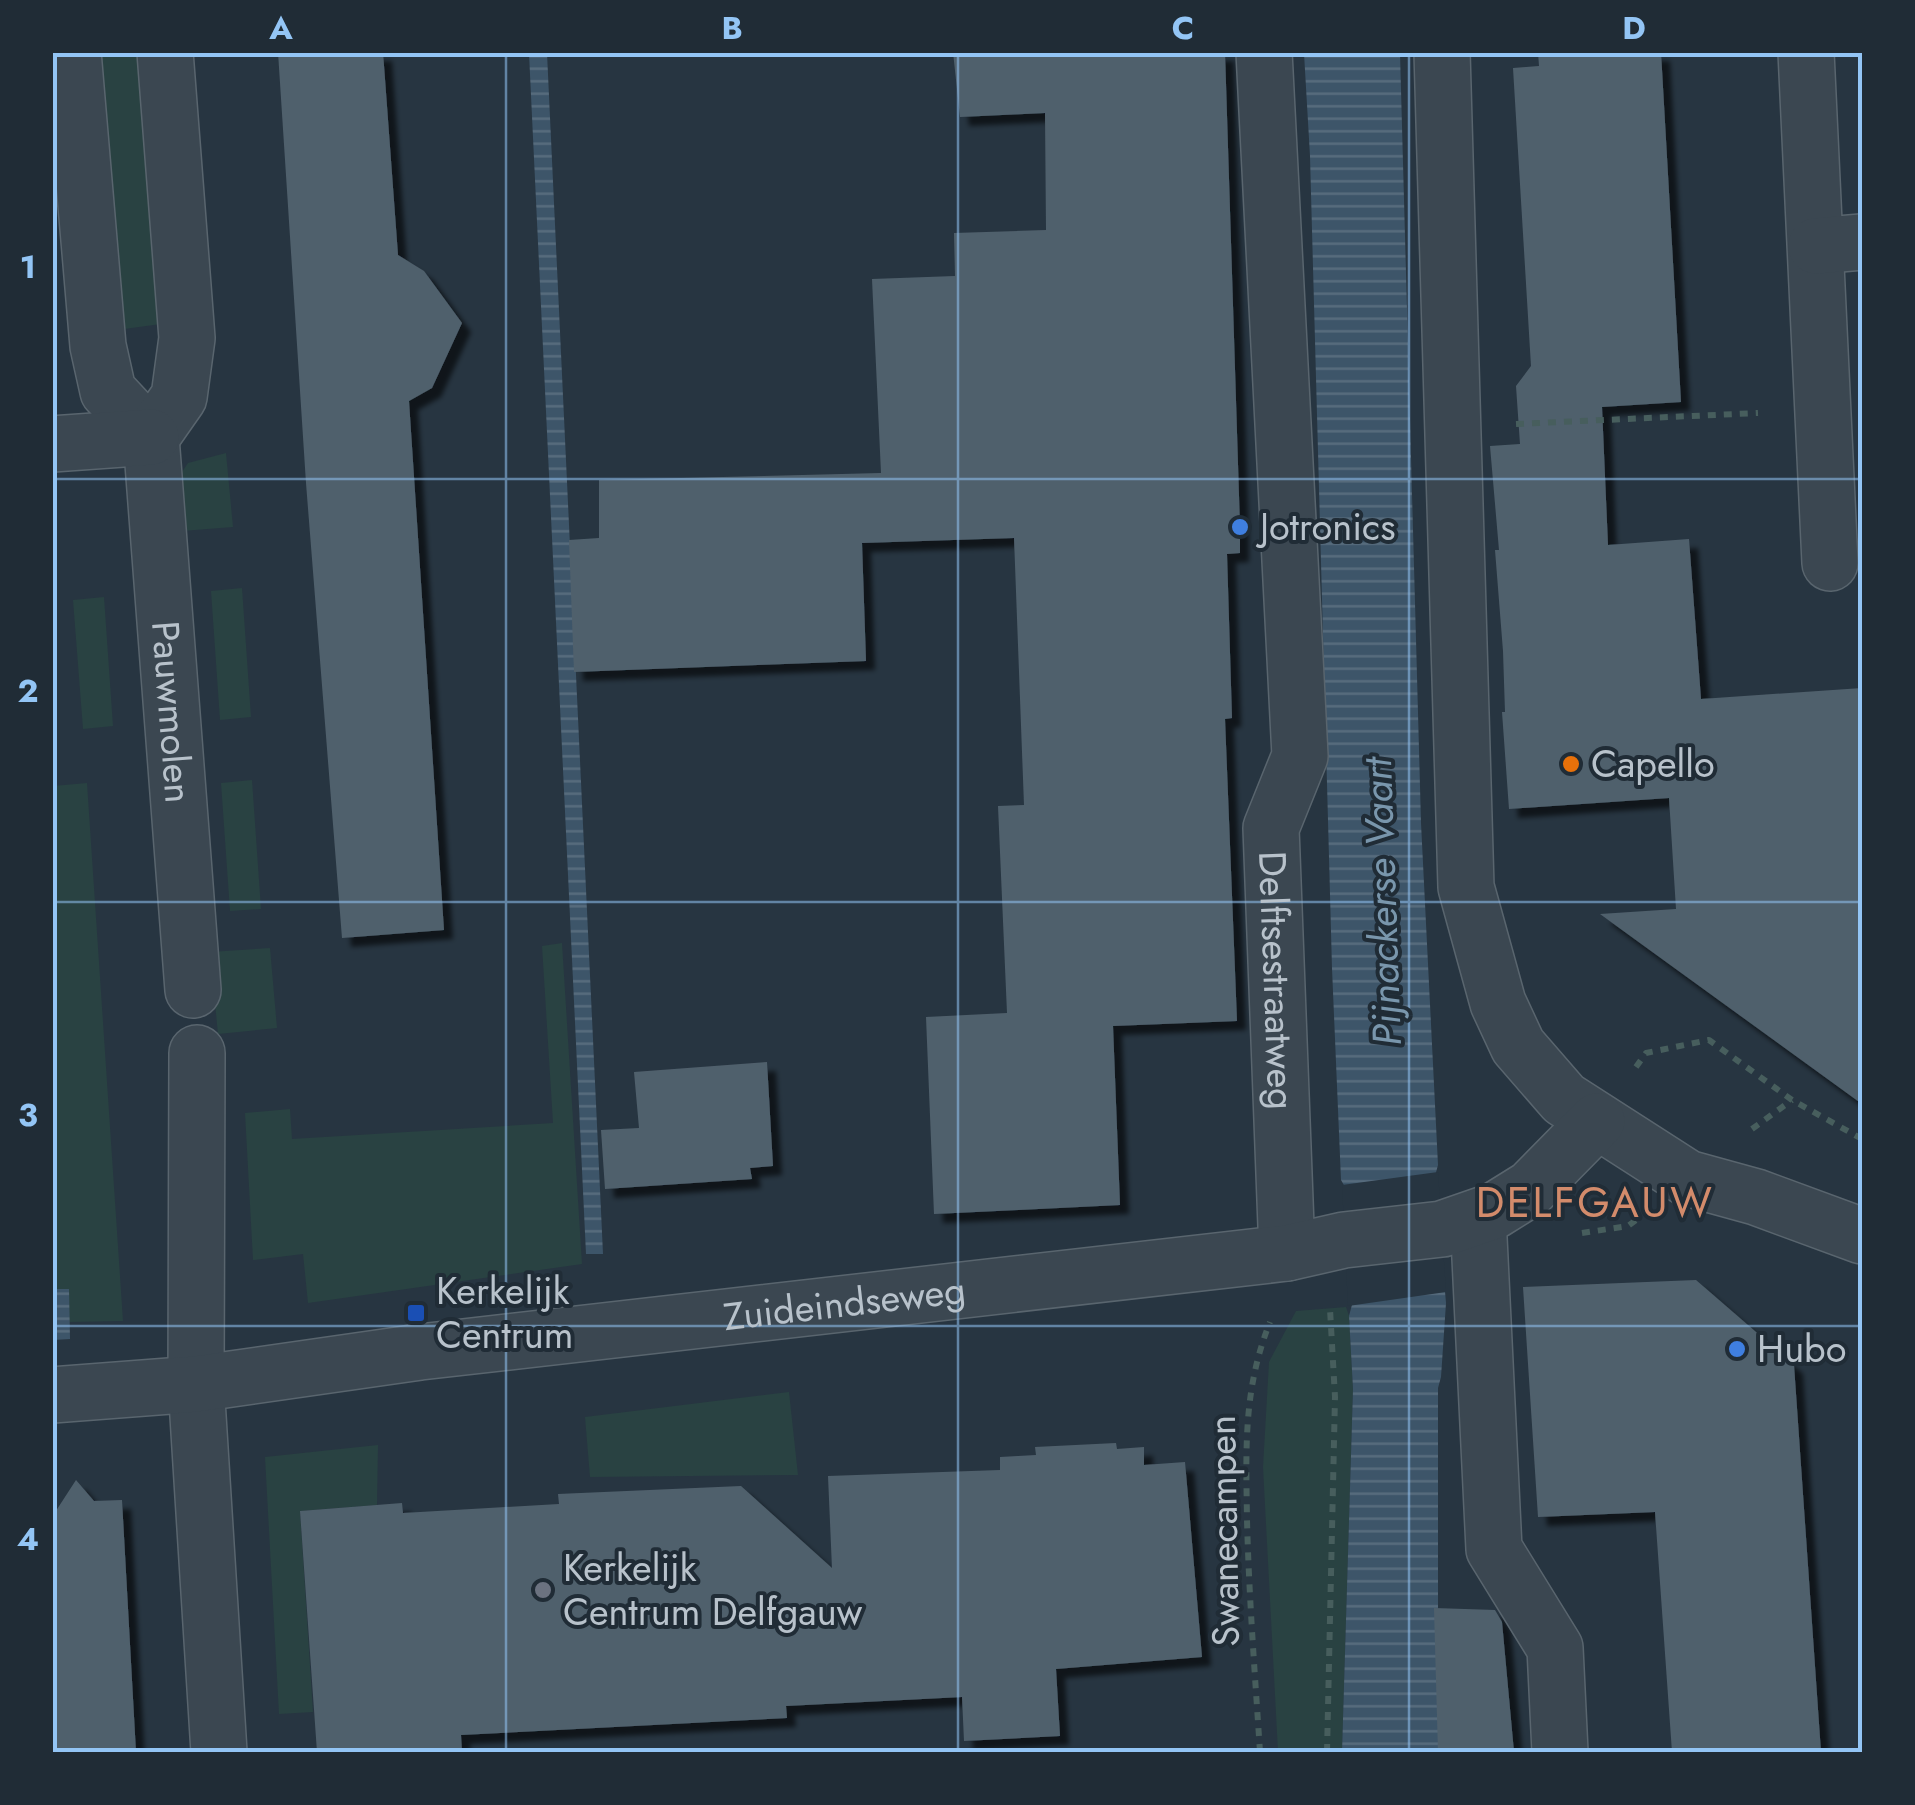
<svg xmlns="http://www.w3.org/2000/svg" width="1915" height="1805" font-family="Jost,sans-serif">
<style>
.green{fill:#294242}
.water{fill:url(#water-rules)}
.pier{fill:#273541}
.building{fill:#50606c;filter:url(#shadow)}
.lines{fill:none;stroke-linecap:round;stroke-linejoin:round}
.minor-casing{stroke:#59656e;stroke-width:58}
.path{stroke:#475e5d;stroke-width:6;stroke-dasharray:8 8;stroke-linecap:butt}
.minor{stroke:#3b4751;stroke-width:55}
.grid{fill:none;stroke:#93c5f5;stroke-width:2.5;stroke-opacity:0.55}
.shop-dot{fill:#3f7fe0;stroke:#202c36;stroke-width:4}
.food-dot{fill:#e8710a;stroke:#202c36;stroke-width:4}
.transit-dot{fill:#1a4fb4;stroke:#202c36;stroke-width:4}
.worship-dot{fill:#6b7280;stroke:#202c36;stroke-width:4}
.labels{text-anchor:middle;stroke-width:8;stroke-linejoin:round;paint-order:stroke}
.poi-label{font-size:38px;fill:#b8c2cb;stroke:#202c36;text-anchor:start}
.street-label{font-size:38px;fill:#b8c2cb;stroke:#202c36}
.water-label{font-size:40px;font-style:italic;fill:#7996ac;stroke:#202c36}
.quarter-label{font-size:42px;letter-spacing:2.5px;fill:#d38b6b;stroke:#202c36}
.neatline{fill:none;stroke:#93c5f5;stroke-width:4}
.grid-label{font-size:32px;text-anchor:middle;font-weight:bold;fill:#93c5f5}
</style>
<defs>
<pattern id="water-rules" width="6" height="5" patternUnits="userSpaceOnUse" patternTransform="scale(2.5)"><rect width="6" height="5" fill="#3d5569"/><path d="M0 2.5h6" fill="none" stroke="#576c7d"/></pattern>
<filter id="shadow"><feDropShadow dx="9" dy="9" stdDeviation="2.5" flood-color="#0009"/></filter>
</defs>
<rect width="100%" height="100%" fill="#273541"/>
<g class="green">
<polygon points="97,53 140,53 161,324 117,330"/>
<polygon points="226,453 233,527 182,531 180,475 188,463"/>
<polygon points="242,588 251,717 220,720 211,591"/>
<polygon points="104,597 113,726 83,729 73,600"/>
<polygon points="252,780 261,909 230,911 221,783"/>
<polygon points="87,783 123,1321 69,1322 68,1290 53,1289 53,786"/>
<polygon points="562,943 582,1264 308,1303 303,1254 253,1260 245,1113 290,1109 292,1139 553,1123 542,946"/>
<polygon points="270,948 277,1028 218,1034 210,952"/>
<polygon points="1346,1307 1349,1316 1353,1389 1342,1752 1278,1752 1263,1467 1269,1362 1296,1311"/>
<polygon points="789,1392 798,1475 590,1477 585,1417"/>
<polygon points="378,1445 377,1505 300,1511 313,1712 279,1714 265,1457"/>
</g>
<g class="water">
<polygon points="529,53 547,53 603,1254 586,1254"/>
<polygon points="1304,53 1400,53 1421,823 1438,1165 1435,1176 1446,1303 1441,1377 1438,1388 1438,1752 1342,1752 1353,1389 1349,1316 1353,1301 1345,1187 1341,1180 1332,968 1310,156"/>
<polygon points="53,1289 69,1289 70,1339 53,1340"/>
</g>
<polygon class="pier" points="1438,1172 1446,1292 1348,1306 1342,1185"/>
<g class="building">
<polygon points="278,52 383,52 398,255 424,271 462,323 432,388 409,401 444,930 342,938 306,483"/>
<polygon points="953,52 1225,52 1240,527 1240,553 1227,554 1232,718 1225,719 1237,1021 1113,1026 1120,1205 934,1214 926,1017 1007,1013 998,806 1024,805 1014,538 862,543 866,661 574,672 569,540 599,538 599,480 881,473 872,279 955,276 954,233 1046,230 1045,113 960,117"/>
<polygon points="1538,52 1661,52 1681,402 1602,407 1608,545 1689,539 1701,699 1862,688 1862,1104 1600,914 1676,909 1669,798 1509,809 1502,712 1505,712 1503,651 1495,550 1499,550 1490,446 1520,444 1516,386 1531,366 1513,68 1539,66"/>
<polygon points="767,1062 773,1166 750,1168 752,1179 605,1189 601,1130 639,1128 634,1072"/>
<polygon points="1696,1280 1794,1365 1821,1752 1672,1752 1655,1512 1538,1517 1523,1287"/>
<polygon points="1116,1443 1117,1449 1144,1447 1144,1465 1185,1462 1202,1657 1056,1669 1060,1736 964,1741 962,1697 786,1706 787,1718 461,1735 462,1752 317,1752 300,1511 402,1503 403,1513 559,1504 558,1494 741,1486 832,1568 828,1476 1000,1470 1000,1457 1036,1455 1035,1447"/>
<polygon points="76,1480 94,1501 122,1500 136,1752 52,1752 52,1517"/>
<polygon points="1434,1608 1495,1610 1502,1622 1514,1752 1438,1752"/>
</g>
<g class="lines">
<defs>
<g id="minor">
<path id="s1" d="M73 52 98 346 108 391 151 437 193 990"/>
<path id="s2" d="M1264 52 1300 756 1271 828 1287 1253"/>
<polyline points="1442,52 1466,887 1498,1003 1518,1046 1564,1099 1687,1178 1756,1197 1862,1236"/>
<polyline points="1806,52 1830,563"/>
<polyline points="1816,246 1862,242"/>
<polyline points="151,437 179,397 187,338 165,52"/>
<polyline points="52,444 151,437"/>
<polyline points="197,1053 196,1384 219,1752"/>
<polyline points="1478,1217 1494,1549 1555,1648 1560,1752"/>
<path id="s3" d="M52 1395 196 1384 420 1352 1287 1253 1344 1240 1442 1229 1494 1211 1531 1188 1597 1121"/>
</g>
</defs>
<use href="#minor" class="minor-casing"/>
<g class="path">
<polyline points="1516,424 1758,413"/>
<polyline points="1636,1067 1646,1053 1709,1040 1792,1100 1862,1139"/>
<polyline points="1752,1129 1792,1100"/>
<polyline points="1582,1233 1628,1226 1636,1220"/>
<path d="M1260 1752C1255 1675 1249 1598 1247 1520 1246 1448 1243 1390 1270 1322"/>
<polyline points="1327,1752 1335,1397 1330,1309"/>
</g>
<use href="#minor" class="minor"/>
</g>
<path class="grid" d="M506 52V1752M958 52V1752M1409 52V1752M52 479H1862M52 902H1862M52 1326H1862"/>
<g class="shop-dot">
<circle cx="1240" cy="527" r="10"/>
<circle cx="1737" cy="1349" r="10"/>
</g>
<circle class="food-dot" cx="1571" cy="764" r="10"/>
<rect class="transit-dot" x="406" y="1303" width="20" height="20" rx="5"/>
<circle class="worship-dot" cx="543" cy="1590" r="10"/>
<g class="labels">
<g class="poi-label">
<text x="1260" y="540">Jotronics</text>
<text x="1591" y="777">Capello</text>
<text x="436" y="1304">Kerkelijk<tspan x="436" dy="44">Centrum</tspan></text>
<text x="1757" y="1362">Hubo</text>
<text x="563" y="1581">Kerkelijk<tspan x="563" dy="44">Centrum Delfgauw</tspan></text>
</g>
<g class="street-label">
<text dy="13" stroke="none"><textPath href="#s1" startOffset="680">Pauwmolen</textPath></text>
<text dy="13" stroke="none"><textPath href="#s2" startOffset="935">Delftsestraatweg</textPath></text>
<text dy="13" stroke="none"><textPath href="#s3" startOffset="798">Zuideindseweg</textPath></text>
<text transform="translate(1224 1531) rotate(-91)" y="13">Swanecampen</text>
</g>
<g class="water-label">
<text transform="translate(1382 902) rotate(-92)" y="14">Pijnackerse Vaart</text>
</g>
<g class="quarter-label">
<text x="1595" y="1217">DELFGAUW</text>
</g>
</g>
<rect width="1915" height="1805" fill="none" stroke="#202c36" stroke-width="110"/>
<rect x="55" y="55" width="1805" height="1695" class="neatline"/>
<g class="grid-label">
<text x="281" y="39">A</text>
<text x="732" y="39">B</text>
<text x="1183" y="39">C</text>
<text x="1634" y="39">D</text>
<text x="28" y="278">1</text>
<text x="28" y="702">2</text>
<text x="28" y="1126">3</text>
<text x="28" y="1550">4</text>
</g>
</svg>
